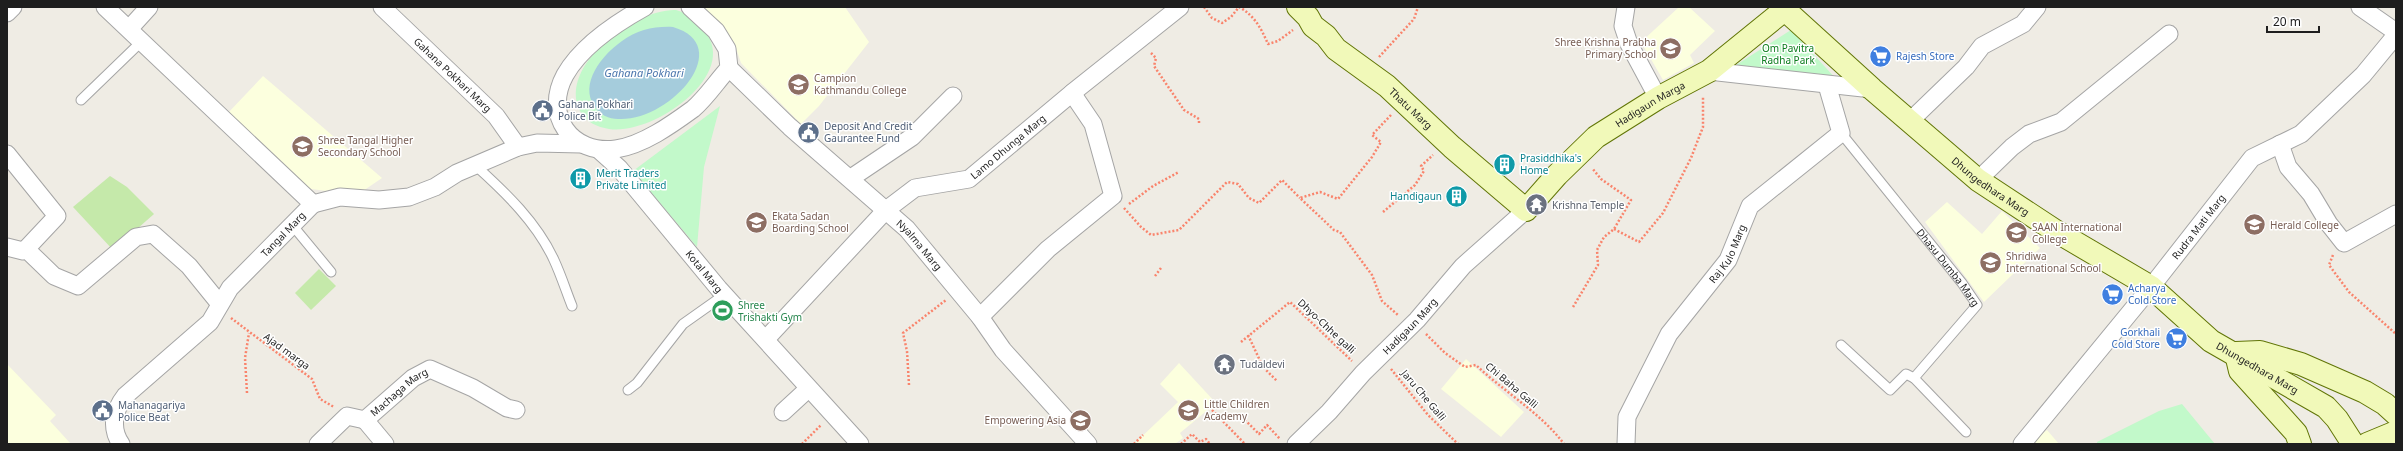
<svg xmlns="http://www.w3.org/2000/svg" width="2403" height="451" font-family="'Noto Sans',sans-serif">
<style>
.education{fill:#fcffde}
.grass{fill:#c5e9aa}
.park{fill:#c2f9ca}
.water{fill:#a5ccdc}
.lines{fill:none;stroke-linecap:round;stroke-linejoin:round}
.lane-casing{stroke:#a5a5a5;stroke-width:11}
.street-casing{stroke:#a5a5a5;stroke-width:19}
.secondary-casing{stroke:#617506;stroke-width:24}
.path{stroke:#f9846c;stroke-width:2.5;stroke-dasharray:2 2;stroke-linecap:butt}
.lane{stroke:#fff;stroke-width:9}
.street{stroke:#fff;stroke-width:17}
.secondary{stroke:#f1f9b9;stroke-width:22}
.labels{text-anchor:middle;stroke-width:3;stroke-linejoin:round;paint-order:stroke}
.education-label{font-size:10px;fill:#785e54;stroke:#fff;text-anchor:start}
.park-label{font-size:10px;fill:#0c7c1d;stroke:#fff}
.shop-label{font-size:10px;fill:#366cbe;stroke:#fff;text-anchor:start}
.street-label{font-size:10px;fill:#1e1e1e;stroke:#fff}
.service-label{font-size:10px;fill:#4e5e75;stroke:#fff;text-anchor:start}
.culture-label{font-size:10px;fill:#0d838f;stroke:#fff;text-anchor:start}
.worship-label{font-size:10px;fill:#5b616d;stroke:#fff;text-anchor:start}
.leisure-label{font-size:10px;fill:#27864d;stroke:#fff;text-anchor:start}
.water-label{font-size:11px;font-style:italic;fill:#4b76ad;stroke:#fff}
</style>
<rect width="100%" height="100%" fill="#efece4"/>
<g class="education">
<polygon points="701,7 845,7 869,42 819,106 801,124 741,63 734,42"/>
<polygon points="1679,7 1689,7 1715,31 1690,55 1694,63 1663,80 1641,42"/>
<polygon points="263,76 382,178 360,193 351,194 311,189 299,180 227,114"/>
<polygon points="1947,202 1982,234 2002,211 2040,248 1984,302 1925,222"/>
<polygon points="1466,359 1524,412 1501,437 1441,389"/>
<polygon points="1179,363 1216,403 1180,433 1183,438 1175,444 1134,444 1178,402 1160,384"/>
<polygon points="7,364 56,415 50,421 71,444 7,444"/>
<polygon points="2047,430 2059,444 2030,444"/>
</g>
<g class="grass">
<polygon points="110,176 127,187 154,214 113,250 73,207"/>
<polygon points="319,269 336,286 311,310 295,293"/>
</g>
<g class="park">
<path d="M676 10C687 13 693 19 701 27 746 71 654 136 609 129 597 127 586 122 580 111 557 65 637 8 676 10Z"/>
<polygon points="1791,30 1838,81 1736,65"/>
<polygon points="720,106 704,167 697,247 633,171"/>
<polygon points="2182,404 2215,444 2097,444 2097,442 2159,411"/>
</g>
<path class="water" d="M673 27C737 46 670 122 618 119 609 119 600 115 595 107 578 84 603 54 622 41 637 30 655 26 673 27Z"/>
<g class="lines">
<defs>
<g id="lane">
<polyline points="81,100 141,42"/>
<path id="s1" d="M1841 133 1962 283 1977 305 1914 378 1966 432"/>
<path d="M476 166C506 193 537 223 554 260 561 275 566 291 572 306"/>
<polyline points="293,226 331,272"/>
<polyline points="1841,345 1890,390 1906,374 1914,378"/>
<polyline points="628,390 637,383 683,324 724,295"/>
</g>
<g id="street">
<path d="M105 7 313 204 230 288 210 322 125 396C114 410 110 428 121 444"/>
<path id="s2" d="M382 7 496 116 518 147"/>
<path d="M645 7C616 23 582 45 565 75 543 115 571 155 616 149 643 145 671 125 693 109 706 98 717 81 729 68L727 49 716 31 690 7"/>
<polyline points="1626,7 1623,26 1629,44 1658,98"/>
<polyline points="2360,7 2396,32"/>
<polyline points="7,13 13,7"/>
<polyline points="129,29 149,7"/>
<path id="s3" d="M729 68 790 127 907 229 980 317 1003 350 1088 444"/>
<polyline points="1709,71 1872,89"/>
<polyline points="1910,121 1966,67 1982,46 2023,24 2037,7"/>
<polyline points="2280,144 2288,167 2311,194 2329,224 2344,243 2396,214"/>
<path id="s4" d="M599 150 619 168 719 289 860 444"/>
<polyline points="7,154 57,216 26,249"/>
<polyline points="851,178 912,137 953,96"/>
<polyline points="1978,180 2012,147 2029,134 2061,122 2169,34"/>
<polyline points="313,204 340,197 379,200 409,197 435,187 457,173 518,147 537,143 581,144"/>
<polyline points="7,247 23,251 26,249 54,276 78,286 136,237 153,234 189,266 219,303"/>
<polyline points="980,317 1048,249 1113,196 1093,124 1072,93"/>
<path id="s5" d="M766 339 886 210 915 188 969 179 1072 93 1180 7"/>
<polyline points="783,412 808,389"/>
<polyline points="365,420 385,444"/>
<path id="s6" d="M318 444 347 416 365 420 413 378 430 369 473 388 507 408 516 410"/>
<path id="s7" d="M1296 444 1329 412 1363 373 1417 320 1463 266 1526 210"/>
<path id="s8" d="M1626 444 1627 417 1669 334 1728 260 1750 206 1841 133 1827 85"/>
<path id="s9" d="M2022 444 2151 287 2252 158 2301 134 2363 75 2396 35"/>
</g>
<g id="secondary">
<path id="s10" d="M1298 7 1308 17 1313 26 1326 36 1336 49 1387 86 1452 147 1526 210 1557 175 1596 137 1658 98 1709 71 1788 7"/>
<path id="s11" d="M1785 10 1872 89 1978 180 2054 230 2151 287 2211 341 2326 407 2337 419 2353 444"/>
<polyline points="2236,353 2260,352 2301,364 2365,392 2385,404 2396,414"/>
<polyline points="2236,354 2240,371 2296,433 2300,444"/>
<polyline points="2367,444 2396,432"/>
</g>
</defs>
<use href="#lane" class="lane-casing"/>
<use href="#street" class="street-casing"/>
<use href="#secondary" class="secondary-casing"/>
<g class="path">
<path d="M1204 7 1212 18 1222 23 1231 17 1239 7C1254 15 1261 28 1268 44L1278 41 1293 30"/>
<polyline points="1151,53 1156,58 1154,66 1184,110 1199,119 1199,125"/>
<polyline points="1379,57 1414,19 1418,7"/>
<polyline points="1391,115 1372,135 1381,142 1372,157 1338,199 1320,192 1300,198 1334,230 1340,232 1372,275 1382,301 1398,315"/>
<polyline points="1129,204 1153,186 1179,172"/>
<polyline points="1124,208 1141,227 1151,235 1179,230 1227,182 1238,184 1249,198 1259,203 1282,180 1300,198"/>
<polyline points="1383,212 1415,185 1424,171 1421,166 1433,155"/>
<polyline points="1614,229 1639,242 1663,213 1691,158 1703,127 1703,96"/>
<polyline points="2333,255 2329,265 2349,292 2396,334"/>
<polyline points="1155,276 1161,268"/>
<polyline points="1573,307 1598,265 1597,250 1604,237 1614,229 1631,200 1601,179 1592,168"/>
<polyline points="231,318 312,379 320,399 334,407"/>
<path d="M1426 334 1445 353 1465 367 1476 365C1504 392 1541 413 1564 444"/>
<polyline points="1248,335 1263,367 1277,381"/>
<polyline points="1241,342 1290,302 1352,361"/>
<polyline points="1391,369 1428,415 1458,444"/>
<polyline points="909,385 907,351 903,333 946,300"/>
<polyline points="247,393 245,358 249,333"/>
<polyline points="1212,410 1245,444"/>
<polyline points="1242,417 1259,434 1267,425 1280,439"/>
<polyline points="802,444 821,425"/>
<polyline points="1134,444 1143,435"/>
<polyline points="1181,444 1192,434 1200,442 1206,439 1210,444"/>
</g>
<use href="#lane" class="lane"/>
<use href="#street" class="street"/>
<use href="#secondary" class="secondary"/>
</g>
<defs>
<symbol id="school-disc" viewBox="-11 -11 22 22"><circle r="9.5" fill="#8d6e63" stroke="#fff"/><path d="M0-5L7-2L0 1L-7-2ZM-4 1L0 2.5L4 1V4Q0 6-4 4Z" fill="#fff"/></symbol>
<symbol id="supermarket-disc" viewBox="-11 -11 22 22"><circle r="9.5" fill="#3f7fe0" stroke="#fff"/><path d="M-6-5.5h2.5l.6 2H6L4.5 2H-2.5L-4.4-4H-6ZM-1.5 3.2a1.3 1.3 0 1 0 .1 0ZM3 3.2a1.3 1.3 0 1 0 .1 0Z" fill="#fff"/></symbol>
<symbol id="university-disc" viewBox="-11 -11 22 22"><circle r="9.5" fill="#8d6e63" stroke="#fff"/><path d="M0-5L7-2L0 1L-7-2ZM-4 1L0 2.5L4 1V4Q0 6-4 4Z" fill="#fff"/></symbol>
<symbol id="civic-disc" viewBox="-11 -11 22 22"><circle r="9.5" fill="#5c6f8a" stroke="#fff"/><path d="M-.6-6.5H3V-4.5H.6V-3L4-1V1h2V6H-6V1h2V-1L-.6-3ZM-1.2 2.5V6h2.4V2.5Z" fill="#fff"/></symbol>
<symbol id="building-disc" viewBox="-11 -11 22 22"><circle r="9.5" fill="#0f9aa8" stroke="#fff"/><path d="M-4-6H4V6H1V3H-1V6H-4ZM-2.5-4.3h1.7v1.8h-1.7ZM.8-4.3h1.7v1.8H.8ZM-2.5-1h1.7V.8h-1.7ZM.8-1h1.7V.8H.8Z" fill="#fff"/></symbol>
<symbol id="temple-disc" viewBox="-11 -11 22 22"><circle r="9.5" fill="#6b7280" stroke="#fff"/><path d="M0-6L5-2H3V0L6.5 2.5H4V6H1.5V3h-3V6H-4V2.5H-6.5L-3 0V-2H-5Z" fill="#fff"/></symbol>
<symbol id="stadium-disc" viewBox="-11 -11 22 22"><circle r="9.5" fill="#2e9e5b" stroke="#fff"/><path d="M0-5a6.5 5 0 1 0 0 10a6.5 5 0 1 0 0-10ZM-3.5-1.8h7v3.6h-7Z" fill="#fff"/></symbol>
</defs>
<g fill-rule="evenodd">
<use href="#school-disc" x="1658" y="36" width="25" height="25"/>
<use href="#supermarket-disc" x="1868" y="44" width="25" height="25"/>
<use href="#university-disc" x="786" y="72" width="25" height="25"/>
<use href="#civic-disc" x="530" y="98" width="25" height="25"/>
<use href="#civic-disc" x="796" y="120" width="25" height="25"/>
<use href="#school-disc" x="290" y="134" width="25" height="25"/>
<use href="#building-disc" x="1492" y="152" width="25" height="25"/>
<use href="#building-disc" x="568" y="166" width="25" height="25"/>
<use href="#building-disc" x="1444" y="184" width="25" height="25"/>
<use href="#temple-disc" x="1524" y="192" width="25" height="25"/>
<use href="#school-disc" x="744" y="210" width="25" height="25"/>
<use href="#university-disc" x="2242" y="212" width="25" height="25"/>
<use href="#university-disc" x="2004" y="220" width="25" height="25"/>
<use href="#school-disc" x="1978" y="250" width="25" height="25"/>
<use href="#supermarket-disc" x="2100" y="282" width="25" height="25"/>
<use href="#stadium-disc" x="710" y="298" width="25" height="25"/>
<use href="#supermarket-disc" x="2164" y="326" width="25" height="25"/>
<use href="#temple-disc" x="1212" y="352" width="25" height="25"/>
<use href="#school-disc" x="1176" y="398" width="25" height="25"/>
<use href="#civic-disc" x="90" y="398" width="25" height="25"/>
<use href="#school-disc" x="1068" y="408" width="25" height="25"/>
</g>
<g class="labels">
<g class="education-label">
<text x="1656" y="46" text-anchor="end">Shree Krishna Prabha<tspan x="1656" dy="12">Primary School</tspan></text>
<text x="814" y="82">Campion<tspan x="814" dy="12">Kathmandu College</tspan></text>
<text x="318" y="144">Shree Tangal Higher<tspan x="318" dy="12">Secondary School</tspan></text>
<text x="772" y="220">Ekata Sadan<tspan x="772" dy="12">Boarding School</tspan></text>
<text x="2270" y="229">Herald College</text>
<text x="2032" y="231">SAAN International<tspan x="2032" dy="12">College</tspan></text>
<text x="2006" y="260">Shridiwa<tspan x="2006" dy="12">International School</tspan></text>
<text x="1204" y="408">Little Children<tspan x="1204" dy="12">Academy</tspan></text>
<text x="1066" y="424" text-anchor="end">Empowering Asia</text>
</g>
<g class="park-label">
<text x="1788" y="52">Om Pavitra<tspan x="1788" dy="12">Radha Park</tspan></text>
</g>
<g class="shop-label">
<text x="1896" y="60">Rajesh Store</text>
<text x="2128" y="292">Acharya<tspan x="2128" dy="12">Cold Store</tspan></text>
<text x="2160" y="336" text-anchor="end">Gorkhali<tspan x="2160" dy="12">Cold Store</tspan></text>
</g>
<g class="street-label">
<text dy="4" stroke="none"><textPath href="#s2" startOffset="98">Gahana Pokhari Marg</textPath></text>
<text dy="4" stroke="none"><textPath href="#s10" startOffset="471">Hadigaun Marga</textPath></text>
<text dy="4" stroke="none"><textPath href="#s10" startOffset="153">Thatu Marg</textPath></text>
<text dy="4" stroke="none"><textPath href="#s5" startOffset="318">Lamo Dhunga Marg</textPath></text>
<text dy="4" stroke="none"><textPath href="#s11" startOffset="271">Dhungedhara Marg</textPath></text>
<text dy="4" stroke="none"><textPath href="#s9" startOffset="280">Rudra Mati Marg</textPath></text>
<text transform="translate(283 234) rotate(-46)" y="4">Tangal Marg</text>
<text dy="4" stroke="none"><textPath href="#s3" startOffset="260">Nyalma Marg</textPath></text>
<text dy="4" stroke="none"><textPath href="#s8" startOffset="220">Raj Kulo Marg</textPath></text>
<text dy="4" stroke="none"><textPath href="#s1" startOffset="172">Dhasu Dumba Marg</textPath></text>
<text dy="4" stroke="none"><textPath href="#s4" startOffset="161">Kotal Marg</textPath></text>
<text transform="translate(1327 326) rotate(43)" y="4">Dhyo-Chhe galli</text>
<text dy="4" stroke="none"><textPath href="#s7" startOffset="164">Hadigaun Marg</textPath></text>
<text transform="translate(287 351) rotate(36)" y="4">Ajad marga</text>
<text dy="4" stroke="none"><textPath href="#s11" startOffset="595">Dhungedhara Marg</textPath></text>
<text transform="translate(1512 385) rotate(40)" y="4">Chi Baha Galli</text>
<text dy="4" stroke="none"><textPath href="#s6" startOffset="103">Machaga Marg</textPath></text>
<text transform="translate(1424 395) rotate(50)" y="4">Jaru Che Galli</text>
</g>
<g class="service-label">
<text x="558" y="108">Gahana Pokhari<tspan x="558" dy="12">Police Bit</tspan></text>
<text x="824" y="130">Deposit And Credit<tspan x="824" dy="12">Gaurantee Fund</tspan></text>
<text x="118" y="409">Mahanagariya<tspan x="118" dy="12">Police Beat</tspan></text>
</g>
<g class="culture-label">
<text x="1520" y="162">Prasiddhika's<tspan x="1520" dy="12">Home</tspan></text>
<text x="596" y="177">Merit Traders<tspan x="596" dy="12">Private Limited</tspan></text>
<text x="1442" y="200" text-anchor="end">Handigaun</text>
</g>
<g class="worship-label">
<text x="1552" y="209">Krishna Temple</text>
<text x="1240" y="368">Tudaldevi</text>
</g>
<g class="leisure-label">
<text x="738" y="309">Shree<tspan x="738" dy="12">Trishakti Gym</tspan></text>
</g>
<g class="water-label">
<text x="644" y="77">Gahana Pokhari</text>
</g>
</g>
<rect width="2403" height="451" fill="none" stroke="#1e1e1e" stroke-width="16"/>
<path d="M2267 26v6h52v-6" fill="none" stroke="#1e1e1e" stroke-width="2"/>
<text x="2273" y="26" font-size="12" fill="#1e1e1e" stroke="#ffffff" stroke-width="3" paint-order="stroke">20 m</text>
</svg>
